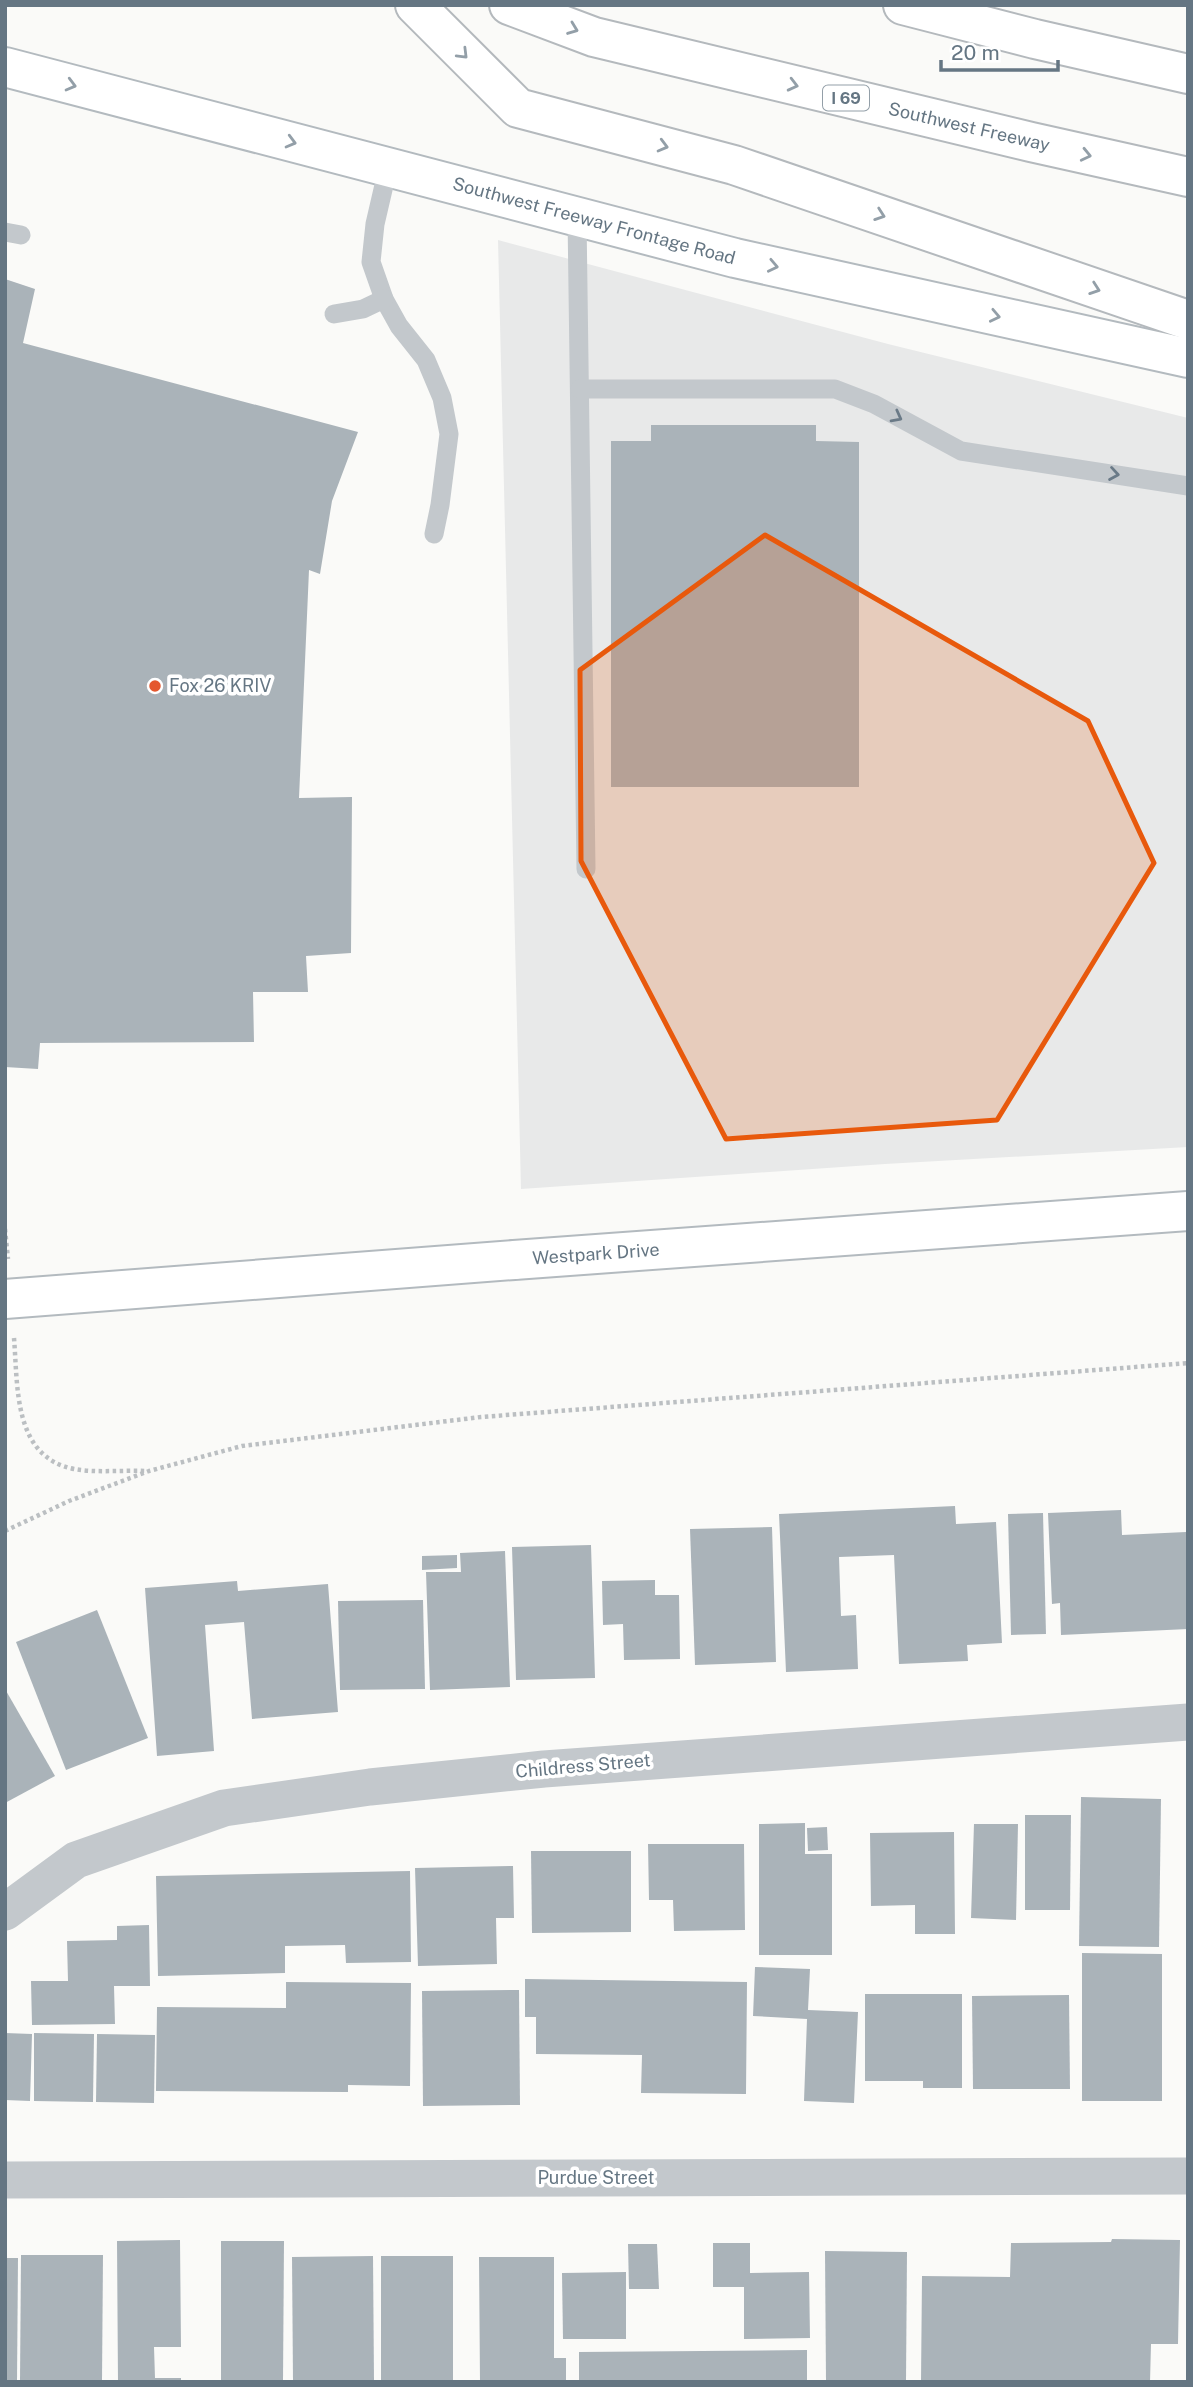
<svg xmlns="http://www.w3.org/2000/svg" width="1193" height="2387" font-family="'Public Sans',sans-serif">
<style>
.built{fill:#e8e9e9}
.building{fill:#aab3b9}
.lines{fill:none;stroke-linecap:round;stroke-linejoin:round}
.secondary-casing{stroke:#b3babf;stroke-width:42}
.highway-casing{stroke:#b4b9bd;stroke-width:42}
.path{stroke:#bbbfc2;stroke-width:4.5;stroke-dasharray:3.5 3.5;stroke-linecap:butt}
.lane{stroke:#c3c8cc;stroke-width:19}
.street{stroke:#c3c8cc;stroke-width:37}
.secondary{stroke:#fff;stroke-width:38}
.highway{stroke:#fff;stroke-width:38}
.secondary-bridge-casing{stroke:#b3babf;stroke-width:42;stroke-linecap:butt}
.secondary-bridge{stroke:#fff;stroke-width:38}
.oneway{stroke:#939fa8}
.oneway2{stroke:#6a7a87}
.marked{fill:#e8590c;fill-opacity:0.2;stroke:#e8590c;stroke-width:5;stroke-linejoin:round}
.poi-dot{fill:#e4572e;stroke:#fff;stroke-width:2.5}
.labels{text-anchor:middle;stroke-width:7;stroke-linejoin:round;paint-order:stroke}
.shield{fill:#fff;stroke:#939fa8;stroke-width:2}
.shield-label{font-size:16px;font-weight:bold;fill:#657683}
.street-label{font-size:18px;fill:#657683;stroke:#fff}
.poi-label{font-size:18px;fill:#657683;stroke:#fff;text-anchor:start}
</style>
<rect width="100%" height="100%" fill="#fafaf8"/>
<polygon class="built" points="498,240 888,344 1188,418 1188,1147 885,1164 521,1189"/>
<g class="building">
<polygon points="5,279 35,289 23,343 358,432 332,501 320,574 309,570 299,798 352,797 351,953 306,956 308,992 253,992 254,1042 40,1043 38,1069 5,1067"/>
<polygon points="651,425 816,425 816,441 859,442 859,787 611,787 611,441 651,441"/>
<polygon points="955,1506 956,1524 996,1522 1002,1643 967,1645 968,1661 899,1664 894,1555 839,1557 841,1616 856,1615 858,1669 786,1672 779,1514"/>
<polygon points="1121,1510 1122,1535 1186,1532 1188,1629 1061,1635 1060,1603 1052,1604 1048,1513"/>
<polygon points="1043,1513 1046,1634 1011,1635 1008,1514"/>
<polygon points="772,1527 776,1662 695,1665 690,1529"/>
<polygon points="591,1545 595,1678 516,1680 512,1547"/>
<polygon points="505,1551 510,1687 430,1690 426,1572 461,1572 460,1553"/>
<polygon points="457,1555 457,1568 422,1570 422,1556"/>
<polygon points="655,1580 655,1595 679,1595 680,1659 624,1660 623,1624 603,1625 602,1581"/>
<polygon points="237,1581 238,1591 328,1584 338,1712 252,1719 244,1622 205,1625 214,1751 157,1756 145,1588"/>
<polygon points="423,1600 425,1689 340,1690 338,1601"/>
<polygon points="97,1610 148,1738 66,1770 16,1642"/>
<polygon points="5,1689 55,1776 5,1803"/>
<polygon points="1081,1797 1161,1799 1159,1947 1079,1946"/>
<polygon points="1025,1815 1071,1815 1070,1910 1025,1910"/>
<polygon points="805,1823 805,1854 832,1854 832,1955 759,1955 759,1824"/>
<polygon points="974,1824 1018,1824 1016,1920 971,1918"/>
<polygon points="827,1827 828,1850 808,1851 807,1828"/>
<polygon points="954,1832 955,1934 915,1934 915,1905 871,1906 870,1833"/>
<polygon points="648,1844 744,1844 745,1930 674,1931 673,1900 649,1900"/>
<polygon points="531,1851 631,1851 631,1932 532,1933"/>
<polygon points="513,1866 514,1918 496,1918 497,1964 418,1966 415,1868"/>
<polygon points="410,1871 411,1962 346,1963 345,1945 285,1946 285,1973 158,1976 156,1876"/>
<polygon points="149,1925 150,1986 114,1986 115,2024 32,2025 31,1981 68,1981 67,1941 117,1940 117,1926"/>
<polygon points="1082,1953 1162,1954 1162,2101 1082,2101"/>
<polygon points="755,1967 810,1969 808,2010 858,2012 854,2103 804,2101 807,2019 753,2016"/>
<polygon points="525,1979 747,1982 746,2094 641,2093 642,2055 536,2054 536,2017 525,2017"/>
<polygon points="286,1982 411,1983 410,2086 348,2085 348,2092 156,2091 157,2007 286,2008"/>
<polygon points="519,1990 520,2105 423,2106 422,1991"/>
<polygon points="865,1994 962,1994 962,2088 923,2088 923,2081 865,2081"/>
<polygon points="1069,1995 1070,2089 973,2089 972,1996"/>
<polygon points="5,2033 32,2034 30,2101 5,2100"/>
<polygon points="34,2033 94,2034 93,2102 34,2101"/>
<polygon points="97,2034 155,2035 154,2103 96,2102"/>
<polygon points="1112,2239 1180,2240 1178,2344 1151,2344 1150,2382 921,2382 922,2276 1010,2277 1011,2243 1111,2242"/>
<polygon points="180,2240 181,2347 154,2347 155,2378 181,2378 181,2382 118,2382 117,2241"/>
<polygon points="221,2241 284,2241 283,2382 221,2382"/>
<polygon points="713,2243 750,2243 750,2273 809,2272 810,2338 744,2339 744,2287 713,2287"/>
<polygon points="628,2244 657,2244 659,2289 629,2289"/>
<polygon points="825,2251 907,2252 906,2380 826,2380"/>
<polygon points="21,2255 103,2255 102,2382 20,2382"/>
<polygon points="373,2256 374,2380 293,2381 292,2257"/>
<rect x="381" y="2256" width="72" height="126"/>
<polygon points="479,2257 554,2257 554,2358 566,2358 566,2382 480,2382"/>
<polygon points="5,2258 18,2258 17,2382 5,2382"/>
<polygon points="626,2272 626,2339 563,2339 562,2273"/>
<polygon points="807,2350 807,2382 579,2382 579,2352"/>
</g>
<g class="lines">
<defs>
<g id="secondary">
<polyline points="5,67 735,258 1188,358"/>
<polyline points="514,1260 1188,1211"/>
</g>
<g id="highway">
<polyline points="415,5 518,108 734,165 1188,320"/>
<polyline points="509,5 594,37 1031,142 1188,177"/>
<polyline points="903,5 1035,39 1188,74"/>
</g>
</defs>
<use href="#secondary" class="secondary-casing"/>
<use href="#highway" class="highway-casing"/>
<g class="path">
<polyline points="5,1229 8,1259"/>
<path d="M14 1338C18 1387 13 1457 74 1469 96 1473 122 1470 145 1471"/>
<polyline points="5,1531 69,1501 149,1471 242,1446 481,1417 1188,1363"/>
</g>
<g class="lane">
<polyline points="388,168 375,224 371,262 384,299 399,326 426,360 442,398 449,434 440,505 434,534"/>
<polyline points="577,217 586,869"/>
<polyline points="5,232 21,235"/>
<polyline points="334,314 363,309 384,299"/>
<polyline points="580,389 835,389 874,404 961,451 1188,486"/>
</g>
<g class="street">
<polyline points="5,1912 76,1860 224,1808 370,1787 544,1769 1188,1722"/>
<polyline points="5,2180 1188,2176"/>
</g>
<use href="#secondary" class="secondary"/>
<use href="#highway" class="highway"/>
<defs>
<polyline id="secondary-bridge" points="5,1299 514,1260"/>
</defs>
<use href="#secondary-bridge" class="secondary-bridge-casing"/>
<use href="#secondary-bridge" class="secondary-bridge"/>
</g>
<defs><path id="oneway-chevron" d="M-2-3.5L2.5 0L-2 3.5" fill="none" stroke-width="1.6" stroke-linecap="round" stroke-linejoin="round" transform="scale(1.75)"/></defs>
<g class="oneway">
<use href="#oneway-chevron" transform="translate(573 29) rotate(21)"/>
<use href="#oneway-chevron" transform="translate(463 54) rotate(45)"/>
<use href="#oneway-chevron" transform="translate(71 85) rotate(15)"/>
<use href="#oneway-chevron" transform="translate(793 85) rotate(14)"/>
<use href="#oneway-chevron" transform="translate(291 142) rotate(15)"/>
<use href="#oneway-chevron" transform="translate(663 146) rotate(15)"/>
<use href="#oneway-chevron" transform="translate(1086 155) rotate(13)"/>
<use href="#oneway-chevron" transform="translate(880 215) rotate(19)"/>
<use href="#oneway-chevron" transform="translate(773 266) rotate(12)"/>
<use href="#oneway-chevron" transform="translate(1095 289) rotate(19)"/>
<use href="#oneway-chevron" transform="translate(995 316) rotate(12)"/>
</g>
<g class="oneway2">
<use href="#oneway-chevron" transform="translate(897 417) rotate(28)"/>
<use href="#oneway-chevron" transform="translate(1114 474) rotate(9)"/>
</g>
<path class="marked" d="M765 535 1088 721 1154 863 997 1120 726 1139 581 861 580 670Z"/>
<circle class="poi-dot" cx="155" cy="686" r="7"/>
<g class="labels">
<rect class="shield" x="823" y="85.5" width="46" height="25" rx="5"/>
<g class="shield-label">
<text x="846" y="104">I 69</text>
</g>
<g class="street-label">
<text transform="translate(969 127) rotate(13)" y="6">Southwest Freeway</text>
<text transform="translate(594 221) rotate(15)" y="6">Southwest Freeway Frontage Road</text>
<text transform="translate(596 1254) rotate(-4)" y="6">Westpark Drive</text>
<text transform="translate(583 1766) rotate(-5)" y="6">Childress Street</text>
<text x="596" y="2184">Purdue Street</text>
</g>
<g class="poi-label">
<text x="169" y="692">Fox 26 KRIV</text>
</g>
</g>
<rect width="1193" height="2387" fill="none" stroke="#657683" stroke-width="14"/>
<path d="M941 60v10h117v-10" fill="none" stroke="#657683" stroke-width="3.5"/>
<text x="951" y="60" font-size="21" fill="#657683" stroke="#ffffff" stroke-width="5" paint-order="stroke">20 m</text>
</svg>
